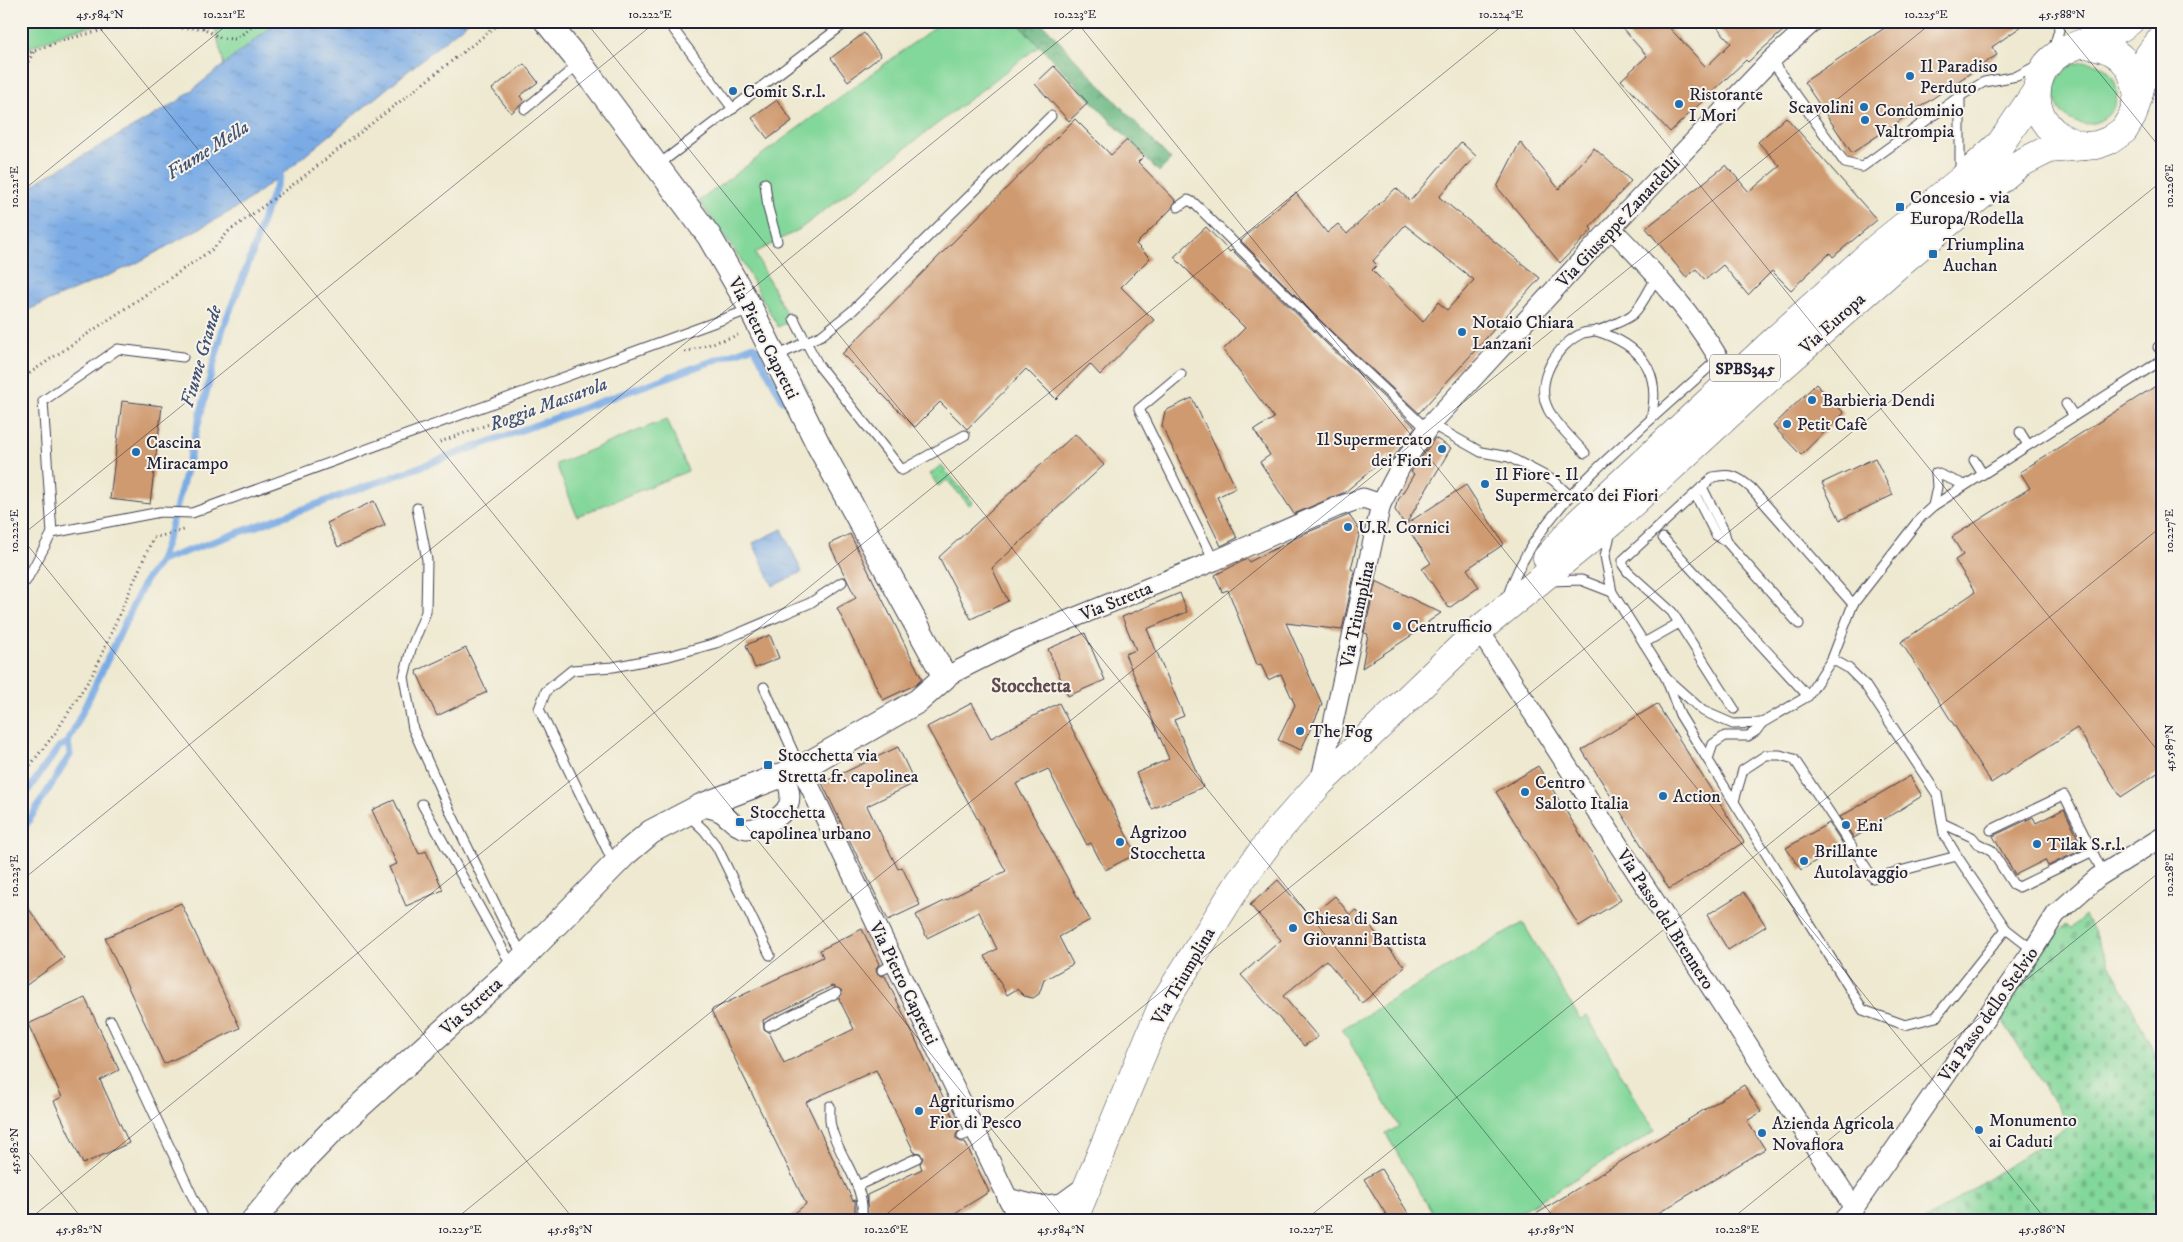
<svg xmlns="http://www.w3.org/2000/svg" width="2183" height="1242" font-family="'IM FELL DW Pica',serif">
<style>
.grass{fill:#82d79a;stroke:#527c6a}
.forest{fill:url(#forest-crowns);stroke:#466d5e}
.cemetery{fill:url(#cemetery-stones);stroke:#527c6a}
.park{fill:url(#park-dots);stroke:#527c6a}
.water{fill:url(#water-ripples);stroke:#4e6690}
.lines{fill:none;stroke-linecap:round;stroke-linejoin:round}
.stream{stroke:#7aabe5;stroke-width:7}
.building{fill:#cf9a70;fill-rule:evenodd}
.service-casing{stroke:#414051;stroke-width:11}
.minor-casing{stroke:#414051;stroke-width:21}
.tertiary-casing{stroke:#414051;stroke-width:26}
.primary-casing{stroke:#414051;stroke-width:29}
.path{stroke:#414051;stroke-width:3;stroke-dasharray:1 4;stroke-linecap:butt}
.service{stroke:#fff;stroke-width:9}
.minor{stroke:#fff;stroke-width:19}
.tertiary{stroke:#fff;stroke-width:24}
.primary{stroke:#fff;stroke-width:28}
.ticks{fill:none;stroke:#22223b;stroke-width:1;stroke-opacity:0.45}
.poi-dot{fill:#1f6fb2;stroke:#f7f3e8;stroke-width:2}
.labels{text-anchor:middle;stroke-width:4;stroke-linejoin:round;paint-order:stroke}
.shield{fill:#f7f3e8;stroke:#62616f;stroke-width:1}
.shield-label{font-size:16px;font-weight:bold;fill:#22223b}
.poi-label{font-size:18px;fill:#22223b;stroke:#f7f3e8;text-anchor:start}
.street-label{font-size:18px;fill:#22223b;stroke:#f7f3e8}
.water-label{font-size:19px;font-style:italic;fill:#415276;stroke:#f7f3e8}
.neighbourhood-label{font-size:19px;font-weight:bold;fill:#5f4c4e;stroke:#f7f3e8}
.neatline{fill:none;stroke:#22223b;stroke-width:2}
.ticks-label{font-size:12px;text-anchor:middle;fill:#22223b}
</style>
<defs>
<pattern id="forest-crowns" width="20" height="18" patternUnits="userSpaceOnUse" patternTransform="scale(1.25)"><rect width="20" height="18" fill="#69b882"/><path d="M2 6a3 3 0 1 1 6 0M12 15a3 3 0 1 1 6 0" fill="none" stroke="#56956c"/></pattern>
<pattern id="cemetery-stones" width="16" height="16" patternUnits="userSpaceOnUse" patternTransform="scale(1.25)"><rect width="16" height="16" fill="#82d79a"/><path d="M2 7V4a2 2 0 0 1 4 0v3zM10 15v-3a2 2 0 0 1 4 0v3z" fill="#70b886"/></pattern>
<pattern id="park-dots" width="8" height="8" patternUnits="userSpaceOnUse" patternTransform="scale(1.25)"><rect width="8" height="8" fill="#82d79a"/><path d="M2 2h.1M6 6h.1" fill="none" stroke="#70b886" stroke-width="1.8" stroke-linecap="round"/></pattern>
<pattern id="water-ripples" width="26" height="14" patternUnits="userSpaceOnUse" patternTransform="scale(1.25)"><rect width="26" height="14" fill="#7aabe5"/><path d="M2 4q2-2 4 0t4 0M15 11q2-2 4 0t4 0" fill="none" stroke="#648bbb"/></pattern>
</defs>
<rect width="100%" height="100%" fill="#f7f3e8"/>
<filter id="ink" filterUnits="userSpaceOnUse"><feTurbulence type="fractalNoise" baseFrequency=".02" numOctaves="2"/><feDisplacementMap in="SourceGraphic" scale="10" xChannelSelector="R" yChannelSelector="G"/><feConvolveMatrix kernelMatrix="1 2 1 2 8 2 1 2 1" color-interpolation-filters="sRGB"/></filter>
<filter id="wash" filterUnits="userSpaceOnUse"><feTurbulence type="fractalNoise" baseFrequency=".0096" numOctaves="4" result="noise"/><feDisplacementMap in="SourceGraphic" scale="20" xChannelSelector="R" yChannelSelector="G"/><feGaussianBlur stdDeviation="1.12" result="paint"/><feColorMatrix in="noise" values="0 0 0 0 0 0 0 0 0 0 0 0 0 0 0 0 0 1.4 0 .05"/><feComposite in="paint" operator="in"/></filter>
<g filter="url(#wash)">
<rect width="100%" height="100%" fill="#eee9d0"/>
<g class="grass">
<polygon points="21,21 161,21 100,24 70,31 21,51"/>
<polygon points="223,21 279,21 224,65 215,28"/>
<polygon points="943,21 1016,21 1039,46 800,229 755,253 790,321 778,327 741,260 699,201"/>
<circle cx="2086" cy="93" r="31"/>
<polygon points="667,419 688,471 577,516 556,464"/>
<polygon points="1523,923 1580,1019 1587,1016 1655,1131 1505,1221 1437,1221 1386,1134 1399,1126 1342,1029"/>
</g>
<polygon class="forest" points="1016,21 1040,21 1171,160 1159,172"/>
<polygon class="cemetery" points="2085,915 2162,1067 2162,1221 1924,1221 2069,1126 2001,1018 2039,957 2066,924 2071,928"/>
<polygon class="park" points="941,465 973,502 969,505 947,480 938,486 930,474"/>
<g class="water">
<polygon points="279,21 469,21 280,176 240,206 135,264 21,313 21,194 42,179 177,102"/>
<polygon points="782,529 802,572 773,586 753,543"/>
</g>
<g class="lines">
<g class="stream">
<polyline points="160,561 754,346 783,400"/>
<polyline points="68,742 145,581 160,561 171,528 223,328 252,254 264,215 280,176 280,169"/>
<polyline points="21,800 59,747 68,742"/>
<polyline points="21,833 70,755 68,742"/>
</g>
</g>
<g id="blocks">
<g class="building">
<polygon points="1616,21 1663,21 1706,67 1731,43 1712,21 1794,21 1748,62 1746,60 1670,132 1621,80 1647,56"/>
<polygon points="1895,21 2029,21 1992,47 1997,55 1852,153 1804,82"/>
<polygon points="864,33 881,56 848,81 831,58"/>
<polygon points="524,64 538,82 520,96 524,102 511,113 492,89"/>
<polygon points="1054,66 1088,103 1069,121 1035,84"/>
<polygon points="777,100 792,121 768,139 752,118"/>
<polygon points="1786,117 1877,220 1833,257 1830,253 1791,290 1772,271 1748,295 1723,265 1705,280 1696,269 1686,277 1646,228 1726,165 1749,192 1780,166 1758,142"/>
<polygon points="1075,119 1111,155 1127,140 1144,156 1138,162 1176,201 1172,208 1136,244 1150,258 1121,287 1154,320 1100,375 1090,364 1056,399 1026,369 967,429 940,402 915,427 842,354"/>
<path d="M1461 142 1476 156 1439 197 1540 278 1419 413 1336 336 1241 241 1259 222 1296 193 1327 233 1338 224 1347 234 1396 188 1410 201ZM1405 225 1474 280 1447 310 1438 302 1423 322 1372 270 1377 265 1373 261Z"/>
<polygon points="1520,142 1559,189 1594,148 1631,181 1590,227 1592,230 1560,263 1497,187"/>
<polygon points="1206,227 1230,252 1232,250 1328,345 1415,427 1393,458 1389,455 1345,492 1294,514 1260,462 1270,455 1254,430 1274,418 1223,350 1245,328 1174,257"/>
<polygon points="2162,382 2162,770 2121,797 2077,728 1991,783 1901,642 1975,592 1955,560 1963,555 1952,537 2030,488 2020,472"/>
<polygon points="1816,384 1844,413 1801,455 1773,426"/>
<polygon points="1192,398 1236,488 1217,497 1237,538 1221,546 1162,426 1165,411"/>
<polygon points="122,401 162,406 150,504 110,499"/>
<polygon points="1075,434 1104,465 992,568 1008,601 971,619 939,557"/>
<polygon points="1435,438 1451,448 1406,524 1466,485 1504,544 1467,569 1479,587 1449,608 1422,569 1431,563 1395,510 1397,502 1414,474 1411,472"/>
<polygon points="1875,458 1893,495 1840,520 1822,483"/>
<polygon points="374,501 385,525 338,547 327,523"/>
<polygon points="1349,515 1360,531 1351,569 1355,571 1342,630 1286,623 1322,704 1301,750 1278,740 1295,705 1281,674 1268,680 1261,664 1257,665 1228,590 1222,592 1215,575 1247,559 1249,562 1306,533"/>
<polygon points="850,534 922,679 917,684 883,700 837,608 856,598 829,544"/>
<polygon points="1376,581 1441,613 1428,622 1429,624 1362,668 1368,634 1364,633"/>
<polygon points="1180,593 1187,612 1147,629 1184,716 1174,720 1203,787 1152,809 1136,773 1169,759 1125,654 1136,650 1122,617"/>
<polygon points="1085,633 1105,680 1068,696 1048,649"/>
<polygon points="770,635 779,658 755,668 746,645"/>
<polygon points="466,648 487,692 437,716 416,671"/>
<polygon points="972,703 991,738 1059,703 1136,854 1105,870 1091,843 1087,845 1048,769 1016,784 1090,920 1059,937 1073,964 1044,980 1039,994 1033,998 1024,996 1017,989 1007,995 985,956 997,949 979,912 927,938 916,915 1006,871 927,727"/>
<polygon points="1657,704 1744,842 1669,889 1582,750"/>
<polygon points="898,747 915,783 867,806 898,869 902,867 920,905 888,920 822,783"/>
<polygon points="1538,766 1621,900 1579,926 1496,792"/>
<polygon points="1910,776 1922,796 1854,838 1840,817"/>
<polygon points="394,800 419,854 426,851 443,890 406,906 389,867 397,864 372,810"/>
<polygon points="2064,809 2083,849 2048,866 2045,860 2015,875 1993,836 2033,817 2036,823"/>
<polygon points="1829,823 1843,844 1801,870 1786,848"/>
<polygon points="1278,880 1310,917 1335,896 1350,915 1356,910 1405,967 1362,1003 1326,960 1283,996 1318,1037 1304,1046 1241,975 1281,940 1250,905"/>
<polygon points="1744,892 1766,926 1728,950 1707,915"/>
<polygon points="21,898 64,958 21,989"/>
<polygon points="181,903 240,1028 164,1064 105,938"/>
<path d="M862 929 879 964 876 969 877 973 881 976H885L959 1130 956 1135V1139L961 1142H965L989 1192 942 1221H867V1195L922 1169 920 1164 923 1158 920 1153 914 1152 876 1070 806 1102 853 1201 855 1200V1221H785L806 1204 711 1010 823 957 820 950ZM832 986 841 990 842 994 839 999 854 1029 784 1063 769 1032 764 1029 763 1020Z"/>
<polygon points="85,998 119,1070 100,1080 129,1143 83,1164 54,1101 62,1097 28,1024"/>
<polygon points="1744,1085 1761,1112 1747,1121 1765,1149 1645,1221 1525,1221"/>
<polygon points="1381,1169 1413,1221 1390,1221 1364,1179"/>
</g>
</g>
</g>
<g filter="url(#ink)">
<use href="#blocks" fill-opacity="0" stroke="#414051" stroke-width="1"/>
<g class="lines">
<defs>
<g id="service">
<polyline points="669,21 668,22 733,109"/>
<polyline points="2053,50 2059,30 2058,21"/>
<polyline points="1771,60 1845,163 1862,167 1960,96"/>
<polyline points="525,109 580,63"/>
<polyline points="658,165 848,21"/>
<polyline points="1960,173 1960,96 1984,82 2017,76 2038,65"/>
<polyline points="765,183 768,208 777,241"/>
<polyline points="1178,207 1188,200 1194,203 1332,340 1427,429"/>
<path d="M1596 331C1641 345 1662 371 1651 419"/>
<polyline points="2158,347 2162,352"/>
<polyline points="183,357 118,349 43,401 52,533 160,512 192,513 751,309"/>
<polyline points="775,357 806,342 794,319"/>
<polyline points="1181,374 1139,409 1214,561"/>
<polyline points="2066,404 2074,416"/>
<polyline points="1431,424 1481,452 1509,457 1553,480 1570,496"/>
<polyline points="2020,432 2028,445"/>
<polyline points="965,435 902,470 819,366 806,342 822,335 852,311 1051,116"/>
<path d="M1585 453C1575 442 1554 422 1548 409 1534 381 1557 344 1583 333 1587 332 1591 332 1595 331 1602 330 1628 319 1633 314 1643 305 1650 287 1658 275"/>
<polyline points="1974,460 1982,473"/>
<polyline points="1936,473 1965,485"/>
<polyline points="1702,487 1724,531 1727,542"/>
<polyline points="1695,494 1716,535 1727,542 1799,624"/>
<polyline points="1933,506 1937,487 1936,473"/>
<polyline points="417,508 427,560 426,612 411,649 404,677 413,729 449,809 508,930 524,956"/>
<polyline points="1611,531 1605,556 1612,592 1666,678 1680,715 1863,1010 1905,1025 1936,1017 2006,929"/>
<polyline points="1663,538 1808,696"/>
<polyline points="26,581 52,533"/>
<polyline points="1549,581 1581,580 1612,592"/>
<path d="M1507 598C1529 529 1585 478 1637 432 1664 407 1692 383 1719 358"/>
<polyline points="1644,643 1679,623"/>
<polyline points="1832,659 1848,668 1865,685 1937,794 1944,834 1957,856 2006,929 2033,950"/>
<polyline points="1666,678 1703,711 1733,724 1762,723"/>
<polyline points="764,687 800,767"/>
<path d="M1734 709 1672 612 1628 572 1623 565V560L1713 477C1731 473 1737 476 1751 488L1853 604"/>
<polyline points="1708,759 1713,744 1725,736 1748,736 1756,731 1762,723 1808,696 1832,659 1853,604 1921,517 1933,506 2162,360"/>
<polyline points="1734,801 1743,770 1766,755 1780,755 1794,759 1873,878 1957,856"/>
<polyline points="422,804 512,966"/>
<polyline points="687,814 704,830 717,847 770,955"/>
<polyline points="1942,823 1972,837 1977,843 1991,850 2013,884 2019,887 2093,851"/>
<polyline points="1991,830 2064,795 2103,873"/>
<polyline points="614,864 539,709 546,691 572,670 613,667 669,656 716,643 810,603 842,582"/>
<polyline points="882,970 895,964"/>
<polyline points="111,1021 204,1221"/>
<polyline points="769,1026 836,993"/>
<path d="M830 1106C830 1112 829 1120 831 1126 837 1156 869 1188 861 1221"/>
<polyline points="962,1136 974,1131"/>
<polyline points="857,1186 917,1158"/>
</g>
<g id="minor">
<path d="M1611 228C1657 275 1702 322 1731 381"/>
<polyline points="1479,630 1854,1208"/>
<polyline points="945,677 1019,640 1214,561 1337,507 1363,498 1381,504"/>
<polyline points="801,768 1019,1221"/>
<polyline points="1320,783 1381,504 1401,466 1431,424 1611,228 1771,60 1814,21"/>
<path d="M701 806C707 808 714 809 720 812 729 817 734 827 746 829 751 829 760 826 765 824 790 813 796 800 784 775"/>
<polyline points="1007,1198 1040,1206 1062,1203 1088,1184"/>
<polyline points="1842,1221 1854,1208 2033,950 2056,914 2098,877 2162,837"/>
</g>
<polyline id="tertiary" points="253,1221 301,1163 333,1130 513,968 625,854 651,832 701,806 801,768 918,701 945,677 819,446 751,309 709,236 580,63 546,21"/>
<g id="primary">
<path d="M2081 44C2117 46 2134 62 2138 98"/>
<path d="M2085 146C2064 141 2049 133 2040 113 2036 104 2036 93 2038 83 2048 40 2102 45 2130 21"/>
<polyline points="1547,558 1578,523 1773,342 1879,246 1960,181 2001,143 2036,92"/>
<polyline points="1073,1221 1162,1006 1241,880 1274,835 1320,783 1479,630 1614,520 1750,395 1901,262 2019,164 2049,149 2097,145 2110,140 2124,130 2133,115 2149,55 2162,38"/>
</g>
</defs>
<use href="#service" class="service-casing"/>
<use href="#minor" class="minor-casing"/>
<use href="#tertiary" class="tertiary-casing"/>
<use href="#primary" class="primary-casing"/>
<g class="path">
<polyline points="203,28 212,21"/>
<polyline points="490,31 488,24 492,21"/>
<polyline points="21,56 67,39 113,28 203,28 220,38 235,39 261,21"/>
<polyline points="21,75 34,51"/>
<polyline points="685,352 738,335"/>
<polyline points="21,379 213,249 229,231 298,181 503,21"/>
<polyline points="440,442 503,419"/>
<polyline points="21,777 56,732 94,672 153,538 184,530"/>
</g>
<use href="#service" class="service"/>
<use href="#minor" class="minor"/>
<use href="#tertiary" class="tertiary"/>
<use href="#primary" class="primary"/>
</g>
</g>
<path class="ticks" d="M94 21 1066 1221M585 21 1557 1221M1076 21 2047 1221M1567 21 2162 756M2057 21 2162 150M21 192 232 21M21 536 657 21M21 537 575 1221M21 881 1083 21M21 1143 84 1221M27 1221 1508 21M453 1221 1934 21M878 1221 2162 181M1304 1221 2162 526M1729 1221 2162 870M2155 1221 2162 1215"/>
<g class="poi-dot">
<circle cx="1910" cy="76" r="5"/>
<circle cx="733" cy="91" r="5"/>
<circle cx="1679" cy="104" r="5"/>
<circle cx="1864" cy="107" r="5"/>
<circle cx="1865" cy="120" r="5"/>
<rect x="1895" y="202" width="10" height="10" rx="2.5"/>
<rect x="1928" y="249" width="10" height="10" rx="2.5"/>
<circle cx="1462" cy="332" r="5"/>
<circle cx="1812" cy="400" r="5"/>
<circle cx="1787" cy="424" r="5"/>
<circle cx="1442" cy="449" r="5"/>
<circle cx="136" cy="452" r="5"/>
<circle cx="1485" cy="484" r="5"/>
<circle cx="1348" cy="527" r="5"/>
<circle cx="1397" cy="626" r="5"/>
<circle cx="1300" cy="731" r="5"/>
<rect x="763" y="760" width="10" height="10" rx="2.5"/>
<circle cx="1525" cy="792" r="5"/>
<circle cx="1663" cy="796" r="5"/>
<rect x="735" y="817" width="10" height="10" rx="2.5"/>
<circle cx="1846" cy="825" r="5"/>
<circle cx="1120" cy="842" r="5"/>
<circle cx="2037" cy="844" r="5"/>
<circle cx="1804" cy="861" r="5"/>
<circle cx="1293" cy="928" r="5"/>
<circle cx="919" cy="1111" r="5"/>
<circle cx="1979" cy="1130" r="5"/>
<circle cx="1762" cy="1133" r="5"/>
</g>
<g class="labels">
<rect class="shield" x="1710" y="354.5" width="70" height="27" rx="4"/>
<g class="shield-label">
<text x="1745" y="374">SPBS345</text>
</g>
<g class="poi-label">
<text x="1920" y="72">Il Paradiso<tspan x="1920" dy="21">Perduto</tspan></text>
<text x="743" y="97">Comit S.r.l.</text>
<text x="1689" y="100">Ristorante<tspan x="1689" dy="21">I Mori</tspan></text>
<text x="1854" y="113" text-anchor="end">Scavolini</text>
<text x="1875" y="116">Condominio<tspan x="1875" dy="21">Valtrompia</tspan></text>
<text x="1910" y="203">Concesio - via<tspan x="1910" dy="21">Europa/Rodella</tspan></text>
<text x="1943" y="250">Triumplina<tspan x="1943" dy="21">Auchan</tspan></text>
<text x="1472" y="328">Notaio Chiara<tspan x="1472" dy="21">Lanzani</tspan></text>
<text x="1822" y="406">Barbieria Dendi</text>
<text x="1797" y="430">Petit Cafè</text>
<text x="1432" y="445" text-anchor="end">Il Supermercato<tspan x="1432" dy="21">dei Fiori</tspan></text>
<text x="146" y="448">Cascina<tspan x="146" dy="21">Miracampo</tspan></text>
<text x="1495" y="480">Il Fiore - Il<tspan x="1495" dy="21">Supermercato dei Fiori</tspan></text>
<text x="1358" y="533">U.R. Cornici</text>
<text x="1407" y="632">Centrufficio</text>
<text x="1310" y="737">The Fog</text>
<text x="778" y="761">Stocchetta via<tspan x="778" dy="21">Stretta fr. capolinea</tspan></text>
<text x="1535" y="788">Centro<tspan x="1535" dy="21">Salotto Italia</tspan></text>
<text x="1673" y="802">Action</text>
<text x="750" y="818">Stocchetta<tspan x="750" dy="21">capolinea urbano</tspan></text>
<text x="1856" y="831">Eni</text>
<text x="1130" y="838">Agrizoo<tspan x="1130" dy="21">Stocchetta</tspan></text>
<text x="2047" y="850">Tilak S.r.l.</text>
<text x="1814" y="857">Brillante<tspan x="1814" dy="21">Autolavaggio</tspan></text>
<text x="1303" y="924">Chiesa di San<tspan x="1303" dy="21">Giovanni Battista</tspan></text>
<text x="929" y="1107">Agriturismo<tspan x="929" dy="21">Fior di Pesco</tspan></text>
<text x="1989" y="1126">Monumento<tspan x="1989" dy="21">ai Caduti</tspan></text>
<text x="1772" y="1129">Azienda Agricola<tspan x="1772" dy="21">Novaflora</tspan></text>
</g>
<g class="street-label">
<text transform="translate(1618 222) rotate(-47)" y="6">Via Giuseppe Zanardelli</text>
<text transform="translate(1832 323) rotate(-42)" y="6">Via Europa</text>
<text transform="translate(764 338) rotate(63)" y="6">Via Pietro Capretti</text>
<text transform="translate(1116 601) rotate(-22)" y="6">Via Stretta</text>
<text transform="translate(1357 614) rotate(-78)" y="6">Via Triumplina</text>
<text transform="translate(1666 919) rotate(57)" y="6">Via Passo del Brennero</text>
<text transform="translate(1183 976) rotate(-60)" y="6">Via Triumplina</text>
<text transform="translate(904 983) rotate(64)" y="6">Via Pietro Capretti</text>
<text transform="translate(471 1006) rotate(-42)" y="6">Via Stretta</text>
<text transform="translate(1988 1014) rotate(-55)" y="6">Via Passo dello Stelvio</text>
</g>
<g class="water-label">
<text transform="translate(207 149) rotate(-32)" y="7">Fiume Mella</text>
<text transform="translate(200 356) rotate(-74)" y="7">Fiume Grande</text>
<text transform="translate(548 403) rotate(-20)" y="7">Roggia Massarola</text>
</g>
<g class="neighbourhood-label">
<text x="1031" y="692">Stocchetta</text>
</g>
</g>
<rect width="2183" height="1242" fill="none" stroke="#f7f3e8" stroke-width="55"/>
<rect x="28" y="28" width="2128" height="1186" class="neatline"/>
<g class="ticks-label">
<text x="100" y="18">45.584°N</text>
<text x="224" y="18">10.221°E</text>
<text x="650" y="18">10.222°E</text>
<text x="1075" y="18">10.223°E</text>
<text x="1501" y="18">10.224°E</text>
<text x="1926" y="18">10.225°E</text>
<text x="2062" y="18">45.588°N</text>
<text transform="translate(2169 186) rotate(-90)" y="4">10.226°E</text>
<text transform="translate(14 187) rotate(-90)" y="4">10.221°E</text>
<text transform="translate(2169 531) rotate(-90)" y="4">10.227°E</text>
<text transform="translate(14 531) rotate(-90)" y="4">10.222°E</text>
<text transform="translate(2169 748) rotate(-90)" y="4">45.587°N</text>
<text transform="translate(2169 875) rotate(-90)" y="4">10.228°E</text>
<text transform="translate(14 876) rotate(-90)" y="4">10.223°E</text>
<text transform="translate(14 1151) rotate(-90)" y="4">45.582°N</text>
<text x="79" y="1233">45.582°N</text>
<text x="460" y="1233">10.225°E</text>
<text x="570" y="1233">45.583°N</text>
<text x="886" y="1233">10.226°E</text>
<text x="1061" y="1233">45.584°N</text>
<text x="1311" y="1233">10.227°E</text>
<text x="1551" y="1233">45.585°N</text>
<text x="1737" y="1233">10.228°E</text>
<text x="2042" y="1233">45.586°N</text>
</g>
</svg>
